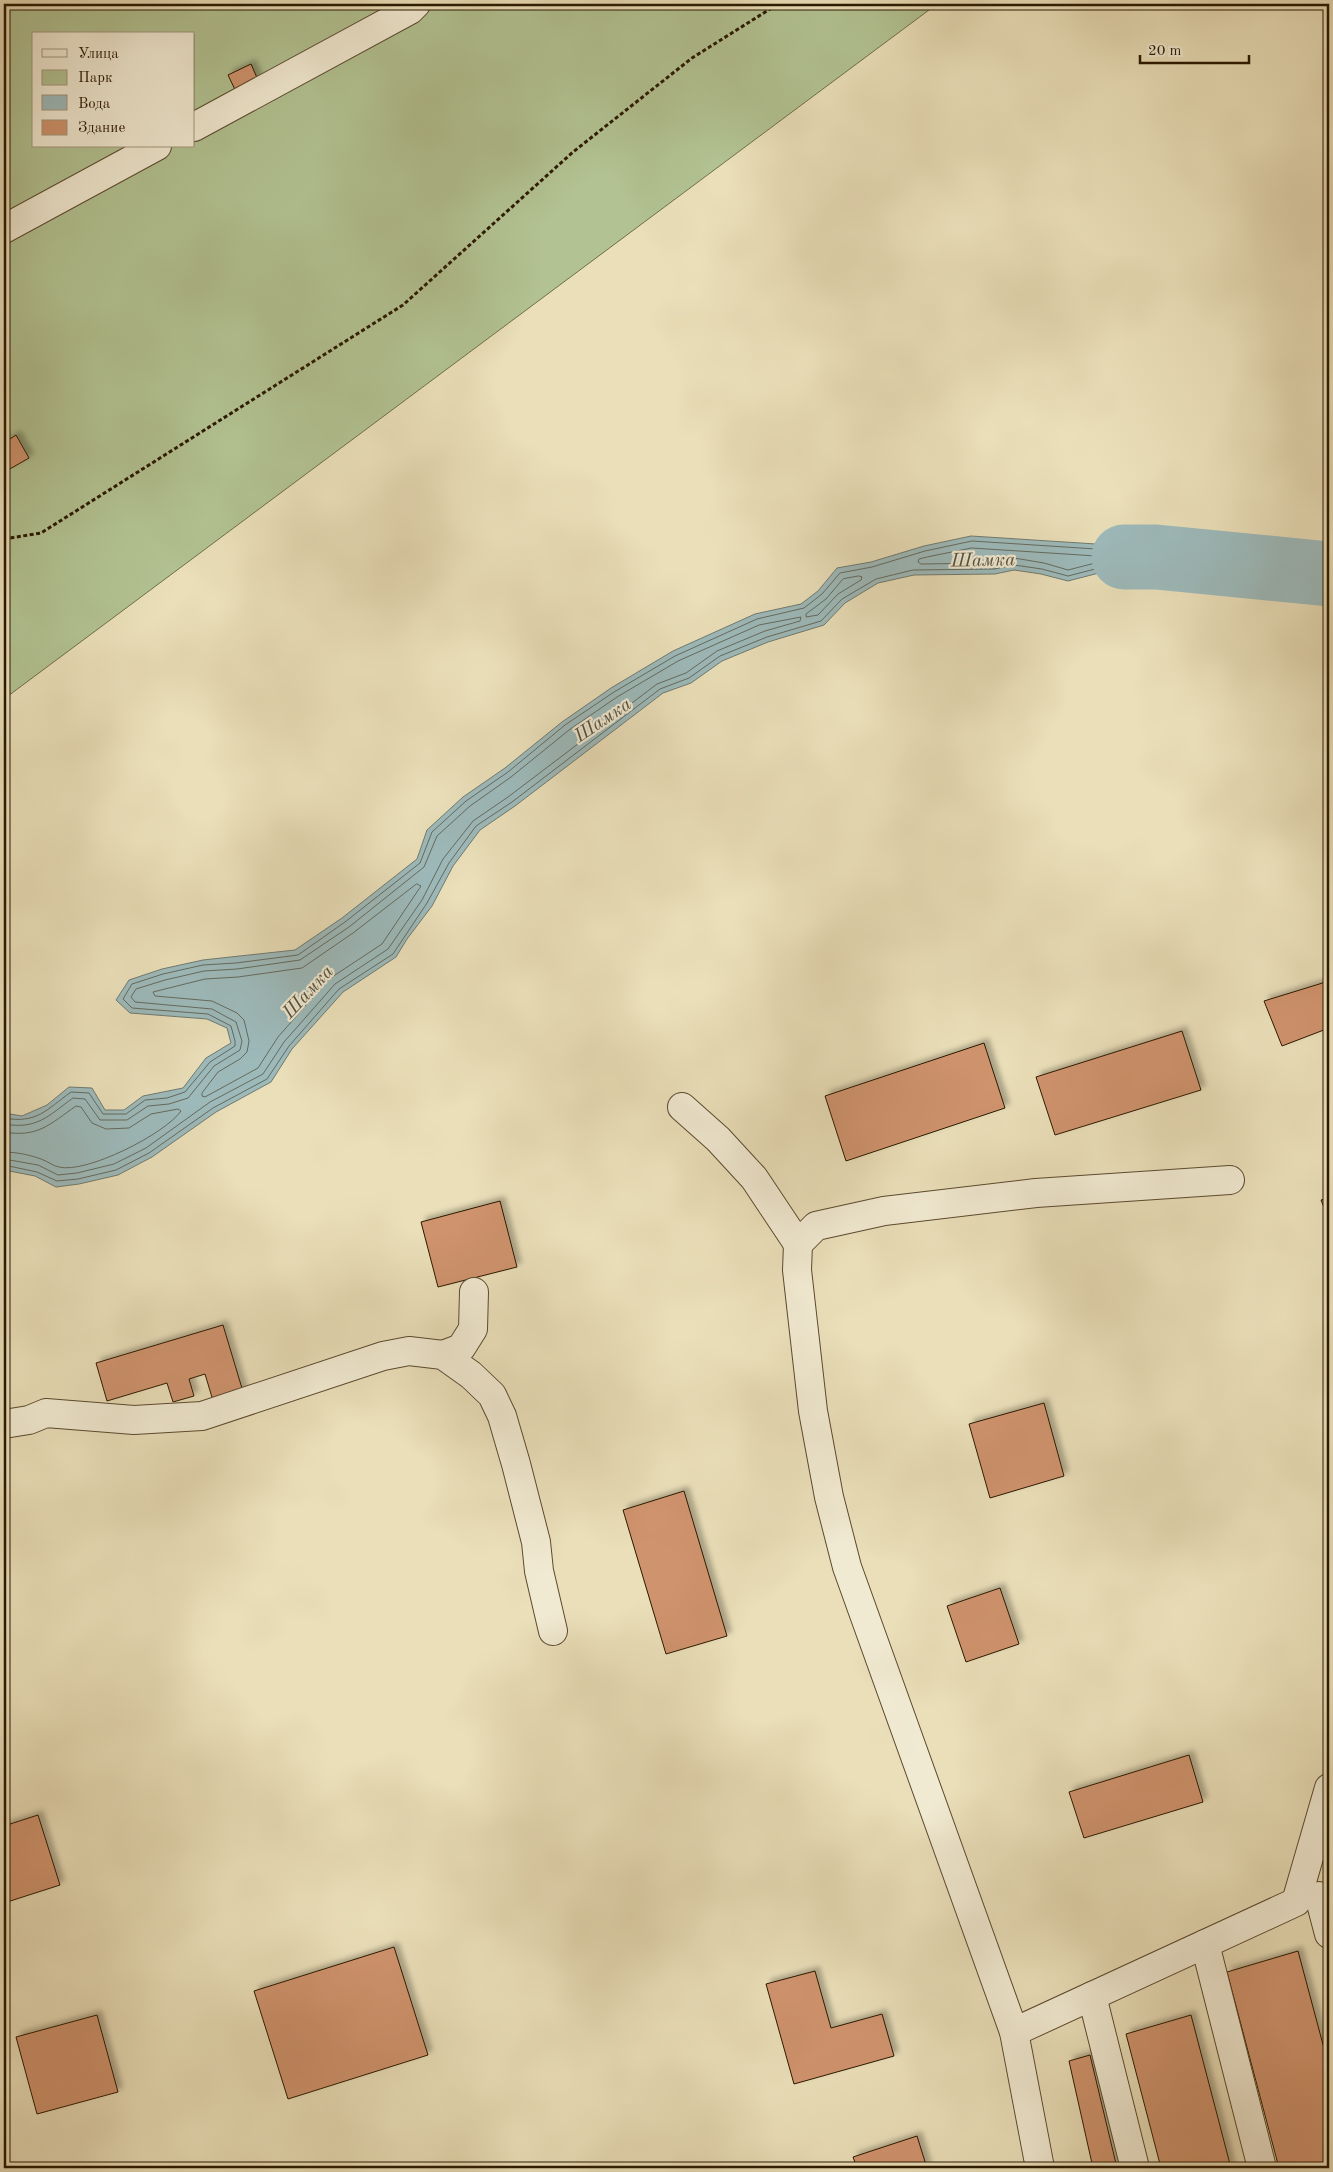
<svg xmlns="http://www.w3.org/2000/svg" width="1333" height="2172" font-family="'Old Standard TT',serif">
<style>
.green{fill:#b2c292;stroke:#6e6e49;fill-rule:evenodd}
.water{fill:#9dbabb;stroke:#6f7a70}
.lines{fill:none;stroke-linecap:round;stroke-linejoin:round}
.shore{stroke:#646a5e;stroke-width:1}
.river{stroke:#9dbabb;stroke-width:65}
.building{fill:#cf936d;stroke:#2b1900;filter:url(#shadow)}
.minor-casing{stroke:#5b4a2e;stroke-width:30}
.path{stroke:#2b1900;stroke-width:3;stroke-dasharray:4 2.5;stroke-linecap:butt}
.minor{stroke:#f1ead2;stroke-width:28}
.labels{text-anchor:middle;stroke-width:4.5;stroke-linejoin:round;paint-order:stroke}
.water-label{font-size:19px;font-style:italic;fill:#535141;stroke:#f1ead2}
</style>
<defs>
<filter id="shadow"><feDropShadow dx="4.5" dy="-4.5" stdDeviation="2.5" flood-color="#0004"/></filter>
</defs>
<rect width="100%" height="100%" fill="#eadfb9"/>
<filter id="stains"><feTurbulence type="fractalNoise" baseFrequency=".004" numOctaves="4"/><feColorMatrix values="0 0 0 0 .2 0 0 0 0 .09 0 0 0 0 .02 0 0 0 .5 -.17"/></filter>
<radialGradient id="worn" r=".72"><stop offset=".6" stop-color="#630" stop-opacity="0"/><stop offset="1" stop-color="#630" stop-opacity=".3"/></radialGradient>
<path class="green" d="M4 4H937L4 699ZM34 34H194V146H34Z"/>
<polygon class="water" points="971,536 1096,544 1146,540 1181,551 1219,554 1208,574 1180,580 1144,579 1099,573 1068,581 1041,574 1014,570 995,574 914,575 878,583 845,603 824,625 768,642 722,661 691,683 663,693 515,806 480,830 453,866 432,906 407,939 396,957 343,992 292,1049 271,1082 216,1112 152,1157 118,1175 79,1184 56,1187 35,1176 4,1170 4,1113 22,1116 47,1105 69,1087 92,1088 105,1110 124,1110 143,1096 183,1088 206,1058 231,1043 227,1028 207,1019 130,1013 116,1000 129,980 162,969 203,960 295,950 342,918 417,859 427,830 463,797 505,768 562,722 611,688 673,651 755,614 801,604 818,591 837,568 871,562 924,546"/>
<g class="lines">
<g class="shore">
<polygon points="972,548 1096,556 1145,552 1183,563 1185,565 1179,568 1145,567 1099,562 1068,570 1044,563 1014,558 993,563 921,564 918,562 919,559 927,557"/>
<polygon points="859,576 862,577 861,580 838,594 818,615 806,617 806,614 826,599 843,579"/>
<polygon points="417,884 421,886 382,944 329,979 278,1037 258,1068 205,1097 202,1096 202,1093 218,1072 240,1059 247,1052 249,1041 244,1020 237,1013 212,1001 155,996 153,992 205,979 238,977 302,968 353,933"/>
<path d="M4 1118C37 1124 46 1110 71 1092L89 1093 103 1114H126L145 1100 167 1098 185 1092 210 1062 235 1046V1041L231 1026 208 1014 132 1008 123 999 132 984 163 974 203 965 236 963 298 955 345 922 420 863 432 832 466 801 508 772 565 725 614 692 675 656 757 619 804 608 822 594 840 573 872 567 925 551 972 541 1096 549 1146 546 1180 556 1209 559 1204 569 1179 575 1144 574 1099 568 1068 576 1042 569 1014 565 994 569 913 570 876 579 842 599 821 621 767 637 720 656 689 678 660 689 512 802 476 826 449 863 427 903 393 954 339 989 289 1046 267 1079 213 1108 149 1153 116 1170 78 1179 57 1181 37 1172 4 1165"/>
<path d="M4 1124C37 1130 48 1116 73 1098L85 1099 100 1120H127L148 1106 169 1104 188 1098 214 1066 240 1050 242 1041 236 1022 212 1009 135 1002 131 997 136 989 165 980 204 971 237 969 300 960 349 927 424 867 437 836 470 806 511 777 569 730 617 697 678 661 759 625 801 617 800 621 765 631 717 651 686 673 657 684 508 797 473 821 443 859 422 900 388 949 335 984 284 1042 263 1074 210 1102 146 1148 114 1164 77 1173 58 1175 38 1165 4 1159"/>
<path d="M4 1132C38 1138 50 1124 76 1106L81 1107 92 1123 106 1129 129 1128 151 1114 178 1109 181 1111C165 1134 86 1174 59 1167 53 1166 47 1161 41 1159 30 1155 16 1152 4 1152"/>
</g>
<polyline class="river" points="1124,557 1156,557 1329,574"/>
</g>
<g class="building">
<polygon points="251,64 261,87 239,98 228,75"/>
<polygon points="16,435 29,458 8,470 4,464 4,443"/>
<polygon points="1329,981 1329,1028 1282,1046 1264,1001"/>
<polygon points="1182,1031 1201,1090 1055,1135 1036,1077"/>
<polygon points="984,1043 1005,1108 846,1161 825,1096"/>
<polygon points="1329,1198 1329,1220 1321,1200"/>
<polygon points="500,1201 517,1267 438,1287 421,1222"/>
<polygon points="223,1325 244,1395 214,1404 205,1374 189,1379 194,1396 173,1402 167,1383 107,1401 96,1363"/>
<polygon points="1044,1403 1064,1476 990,1498 969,1424"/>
<polygon points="684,1491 727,1636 666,1654 623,1510"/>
<polygon points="1000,1588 1019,1644 966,1662 947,1606"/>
<polygon points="1189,1755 1203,1802 1084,1838 1069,1792"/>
<polygon points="38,1815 60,1885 4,1903 4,1826"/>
<polygon points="394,1947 428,2055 288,2099 254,1991"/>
<polygon points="1298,1951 1329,2067 1329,2168 1279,2168 1227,1972"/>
<polygon points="815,1971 831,2028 882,2014 894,2056 794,2084 766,1984"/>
<polygon points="97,2015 118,2092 37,2114 16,2037"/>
<polygon points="1191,2015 1231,2168 1161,2168 1126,2034"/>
<polygon points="1090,2055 1117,2168 1093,2168 1069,2061"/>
<polygon points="917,2136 927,2168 857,2168 853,2157"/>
</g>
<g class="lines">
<defs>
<g id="minor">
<polyline points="194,127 410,10 416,4"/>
<polyline points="4,229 157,146"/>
<polyline points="682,1107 718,1139 754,1178 798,1244"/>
<polyline points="443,1355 461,1348 473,1329 474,1292"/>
<polyline points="4,1424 29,1420 46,1413 134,1420 202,1416 383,1356 409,1351 443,1355 471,1375 492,1395 502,1416 516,1464 536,1542 539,1571 553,1631"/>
<polyline points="1319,1896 1329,1934"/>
<polyline points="1205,1944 1262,2168"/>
<polyline points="1092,1996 1135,2168"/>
<polyline points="1014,2032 1296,1902 1329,1788"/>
<polyline points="1040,2168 1014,2032 847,1567 829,1497 813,1411 797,1270 798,1244 816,1226 884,1211 1036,1193 1230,1180"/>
</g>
</defs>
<use href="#minor" class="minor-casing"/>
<polyline class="path" points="4,539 41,533 403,305 573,152 692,58 778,4"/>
<use href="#minor" class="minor"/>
</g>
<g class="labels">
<g class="water-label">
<text transform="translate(983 559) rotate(-1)" y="7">Шамка</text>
<text transform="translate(602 719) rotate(-34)" y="7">Шамка</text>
<text transform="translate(307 991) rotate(-47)" y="7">Шамка</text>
</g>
</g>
<rect width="1333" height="2172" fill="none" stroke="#eadfb9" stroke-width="20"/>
<rect x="5" y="5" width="1323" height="2162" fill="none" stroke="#2b1900" stroke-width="2.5"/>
<rect x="10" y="10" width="1313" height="2152" fill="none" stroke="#2b1900"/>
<rect x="32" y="32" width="162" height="115" fill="#f1ead2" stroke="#a2967e"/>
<rect x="42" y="49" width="25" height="8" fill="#f1ead2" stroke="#a2967e"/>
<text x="78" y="58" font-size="15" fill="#2b1900">Улица</text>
<rect x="42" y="70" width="25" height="15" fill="#b2c292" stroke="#a2967e"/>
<text x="78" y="82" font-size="15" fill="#2b1900">Парк</text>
<rect x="42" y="95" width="25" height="15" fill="#9dbabb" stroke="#a2967e"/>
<text x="78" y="108" font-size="15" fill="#2b1900">Вода</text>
<rect x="42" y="120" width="25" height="15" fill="#cf936d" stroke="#a2967e"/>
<text x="78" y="132" font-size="15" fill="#2b1900">Здание</text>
<path d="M1140 55v8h109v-8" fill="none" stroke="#2b1900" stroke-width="2.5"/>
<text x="1148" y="55" font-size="15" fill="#2b1900" stroke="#f1ead2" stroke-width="4" paint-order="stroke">20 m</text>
<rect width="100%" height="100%" filter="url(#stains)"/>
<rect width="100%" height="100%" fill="url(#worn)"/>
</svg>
